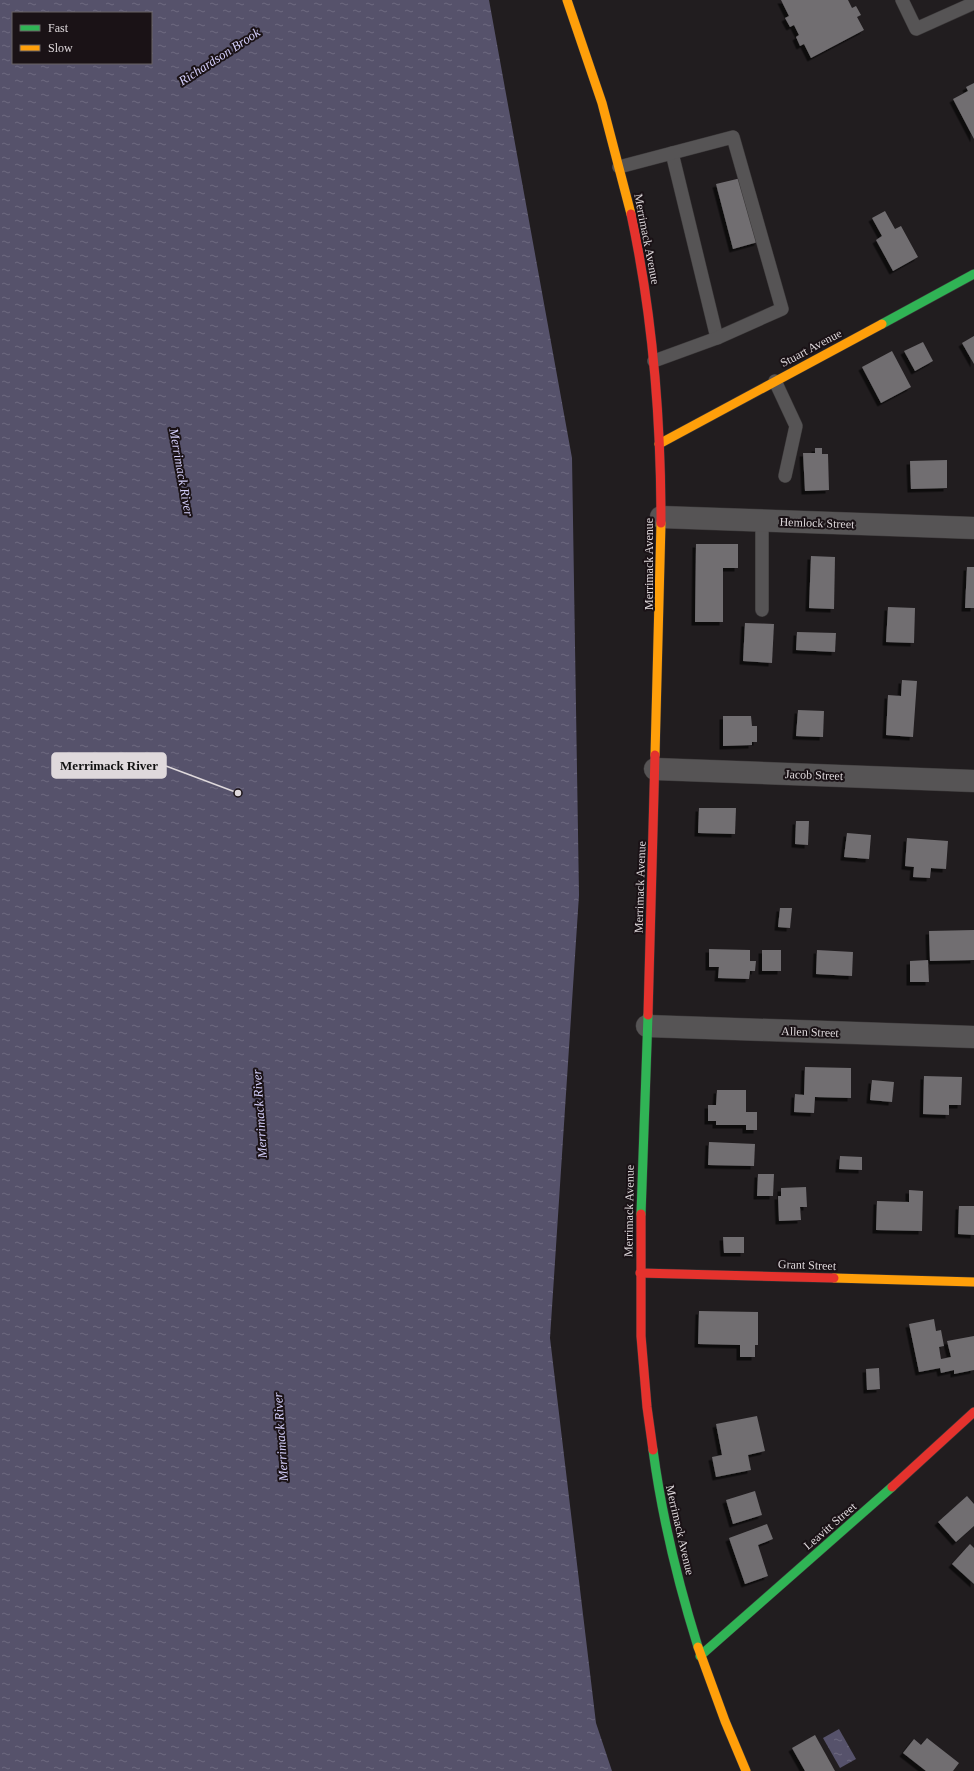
<svg xmlns="http://www.w3.org/2000/svg" width="974" height="1771" font-family="Georgia,serif">
<style>
.water{fill:url(#water-ripples);fill-rule:evenodd}
.building{fill:#716e71;filter:url(#shadow)}
.lines{fill:none;stroke-linecap:round;stroke-linejoin:round}
.lane-casing{stroke:#3b3839;stroke-width:14}
.street-casing{stroke:#3b3839;stroke-width:23}
.fast-casing{stroke:#3b3839;stroke-width:10}
.slow-casing{stroke:#3b3839;stroke-width:10}
.jam-casing{stroke:#3b3839;stroke-width:10}
.lane{stroke:#565455;stroke-width:13}
.street{stroke:#565455;stroke-width:22}
.fast{stroke:#30b455;stroke-width:9}
.slow{stroke:#ff9f0a;stroke-width:9}
.jam{stroke:#e5322d;stroke-width:9}
.labels{text-anchor:middle;stroke-width:4;stroke-linejoin:round;paint-order:stroke}
.street-label{font-size:12px;fill:#dfd9dc;stroke:#1a1216}
.water-label{font-size:13px;font-style:italic;fill:#d4cffb;stroke:#1a1216}
.leader{fill:none;stroke:#dfd9dc;stroke-width:1.5}
.callout-dot{fill:#dfd9dc;stroke:#1a1216;stroke-width:1.5}
.callout{fill:#dfd9dc;stroke:#dfd9dc;stroke-width:1.5}
.callout-label{font-size:13px;text-anchor:middle;font-weight:bold;fill:#111}
</style>
<defs>
<pattern id="water-ripples" width="26" height="14" patternUnits="userSpaceOnUse"><rect width="26" height="14" fill="#56526b"/><path d="M2 4q2-2 4 0t4 0M15 11q2-2 4 0t4 0" fill="none" stroke="#6e6a80"/></pattern>
<filter id="shadow"><feDropShadow dx="-3.5" dy="3.5" stdDeviation="0" flood-color="#0009"/></filter>
</defs>
<rect width="100%" height="100%" fill="#211d1f"/>
<g class="water">
<path d="M0 0H489L572 458 579 895 550 1338 596 1723 612 1771H0ZM13 13H151V63H13Z"/>
<polygon points="839,1729 856,1759 840,1768 823,1738"/>
</g>
<g class="building">
<polygon points="781,0 848,0 852,8 856,6 861,15 857,17 864,30 811,58 804,44 800,46 796,37 799,35 794,25 790,27 785,18 789,16"/>
<polygon points="974,83 974,139 953,99 968,91 966,87"/>
<polygon points="741,178 758,242 733,249 716,184"/>
<polygon points="885,211 895,229 901,226 918,257 893,271 876,240 882,236 872,218"/>
<polygon points="974,336 974,364 962,343"/>
<polygon points="923,342 933,361 915,371 904,351"/>
<polygon points="892,351 911,387 881,403 862,367"/>
<polygon points="815,448 822,448 822,454 828,454 829,490 805,491 803,453 815,453"/>
<polygon points="947,460 947,488 911,489 910,461"/>
<polygon points="696,544 738,544 738,568 723,568 723,622 695,622"/>
<polygon points="811,556 835,557 834,609 809,608"/>
<polygon points="967,567 974,567 974,608 965,608"/>
<polygon points="888,607 915,608 914,643 886,642"/>
<polygon points="745,623 774,624 772,663 743,661"/>
<polygon points="797,632 836,633 835,652 796,650"/>
<polygon points="902,680 917,681 913,737 886,735 888,695 901,696"/>
<polygon points="798,710 824,711 823,737 796,736"/>
<polygon points="723,716 751,716 752,726 757,726 757,742 752,742 752,745 723,746"/>
<polygon points="699,808 736,808 735,834 698,833"/>
<polygon points="796,821 809,821 808,845 795,844"/>
<polygon points="847,833 871,835 869,859 844,857"/>
<polygon points="907,838 948,841 946,869 931,868 930,878 913,877 914,867 905,866"/>
<polygon points="780,908 792,908 790,928 778,927"/>
<polygon points="974,930 974,960 930,961 929,931"/>
<polygon points="709,949 750,950 750,961 756,961 755,971 750,971 749,979 718,978 719,967 709,967"/>
<rect x="762" y="950" width="19" height="21"/>
<polygon points="817,950 853,952 852,976 816,974"/>
<polygon points="928,960 929,982 910,982 910,961"/>
<polygon points="805,1067 851,1068 851,1098 815,1097 814,1113 794,1112 795,1094 804,1095"/>
<polygon points="924,1076 962,1077 961,1105 949,1105 949,1115 923,1114"/>
<polygon points="872,1080 894,1082 892,1102 870,1100"/>
<polygon points="717,1090 746,1090 746,1112 757,1112 757,1130 746,1130 746,1125 716,1125 716,1121 708,1121 708,1105 716,1105"/>
<polygon points="709,1142 755,1144 754,1166 708,1165"/>
<polygon points="840,1156 862,1157 862,1170 839,1169"/>
<polygon points="758,1174 774,1174 773,1196 757,1196"/>
<polygon points="806,1187 807,1207 800,1207 801,1220 779,1221 778,1196 781,1196 781,1188"/>
<polygon points="909,1190 923,1191 922,1231 876,1230 877,1201 909,1202"/>
<polygon points="959,1206 974,1206 974,1235 958,1234"/>
<polygon points="723,1237 744,1237 744,1253 724,1253"/>
<polygon points="699,1311 758,1312 758,1345 755,1345 755,1357 740,1357 740,1345 698,1344"/>
<polygon points="934,1319 936,1331 941,1330 944,1346 939,1347 941,1359 951,1357 947,1341 974,1336 974,1370 954,1374 954,1370 941,1373 940,1368 919,1372 909,1324"/>
<polygon points="879,1368 880,1389 867,1390 866,1369"/>
<polygon points="757,1416 765,1451 748,1455 751,1470 716,1477 712,1457 722,1455 716,1424"/>
<polygon points="755,1491 762,1515 733,1524 726,1500"/>
<polygon points="967,1496 974,1504 974,1526 956,1542 938,1522"/>
<polygon points="767,1524 773,1539 758,1545 768,1576 745,1584 729,1538"/>
<polygon points="970,1544 974,1548 974,1584 952,1564"/>
<polygon points="815,1735 835,1771 805,1771 792,1748"/>
<polygon points="927,1738 959,1763 953,1771 926,1771 903,1753 914,1739 921,1745"/>
</g>
<g class="lines">
<defs>
<g id="lane">
<polyline points="902,0 916,29 974,3"/>
<polyline points="672,153 717,338"/>
<polyline points="619,167 733,137 782,309 717,338 654,361"/>
<polyline points="775,381 796,426 785,476"/>
<polyline points="762,610 762,521"/>
</g>
<g id="street">
<polyline points="661,517 974,528"/>
<polyline points="655,769 974,781"/>
<polyline points="647,1026 974,1037"/>
</g>
<g id="fast">
<polyline points="882,324 974,274"/>
<polyline points="641,1214 648,1015"/>
<path d="M653 1450C662 1517 678 1583 698 1647"/>
<polyline points="700,1656 892,1487"/>
</g>
<g id="slow">
<polyline points="567,0 602,103 631,214"/>
<polyline points="659,444 882,324"/>
<polyline points="655,755 661,523"/>
<polyline points="834,1278 974,1282"/>
<polyline points="698,1647 725,1721 746,1771"/>
</g>
<g id="jam">
<path d="M631 214C653 316 661 419 661 523"/>
<polyline points="648,1015 655,755"/>
<polyline points="641,1214 641,1336 647,1407 653,1450"/>
<polyline points="640,1273 834,1278"/>
<polyline points="892,1487 974,1412"/>
</g>
</defs>
<use href="#lane" class="lane-casing"/>
<use href="#street" class="street-casing"/>
<use href="#fast" class="fast-casing"/>
<use href="#slow" class="slow-casing"/>
<use href="#jam" class="jam-casing"/>
<use href="#lane" class="lane"/>
<use href="#street" class="street"/>
<use href="#fast" class="fast"/>
<use href="#slow" class="slow"/>
<use href="#jam" class="jam"/>
</g>
<g class="labels">
<g class="street-label">
<text transform="translate(647 239) rotate(79)" y="4">Merrimack Avenue</text>
<text transform="translate(811 348) rotate(-28)" y="4">Stuart Avenue</text>
<text transform="translate(817 523) rotate(2)" y="4">Hemlock Street</text>
<text transform="translate(649 564) rotate(-90)" y="4">Merrimack Avenue</text>
<text transform="translate(814 775) rotate(2)" y="4">Jacob Street</text>
<text transform="translate(640 887) rotate(-88)" y="4">Merrimack Avenue</text>
<text transform="translate(810 1032) rotate(2)" y="4">Allen Street</text>
<text transform="translate(629 1211) rotate(-89)" y="4">Merrimack Avenue</text>
<text transform="translate(807 1265) rotate(2)" y="4">Grant Street</text>
<text transform="translate(830 1526) rotate(-41)" y="4">Leavitt Street</text>
<text transform="translate(680 1530) rotate(77)" y="4">Merrimack Avenue</text>
</g>
<g class="water-label">
<text transform="translate(219 56) rotate(-33)" y="5">Richardson Brook</text>
<text transform="translate(182 472) rotate(80)" y="5">Merrimack River</text>
<text transform="translate(259 1114) rotate(-94)" y="5">Merrimack River</text>
<text transform="translate(280 1437) rotate(-94)" y="5">Merrimack River</text>
</g>
</g>
<path class="leader" d="M238 793L166 766"/>
<circle class="callout-dot" cx="238" cy="793" r="4"/>
<rect class="callout" x="52" y="753" width="114" height="25" rx="4"/>
<g class="callout-label">
<text x="109" y="770">Merrimack River</text>
</g>
<rect x="12" y="12" width="140" height="52" fill="#1a1216" stroke="#696265"/>
<rect x="20" y="25" width="20" height="6" fill="#30b455" stroke="#696265"/>
<text x="48" y="32" font-size="12" fill="#dfd9dc">Fast</text>
<rect x="20" y="45" width="20" height="6" fill="#ff9f0a" stroke="#696265"/>
<text x="48" y="52" font-size="12" fill="#dfd9dc">Slow</text>
</svg>
